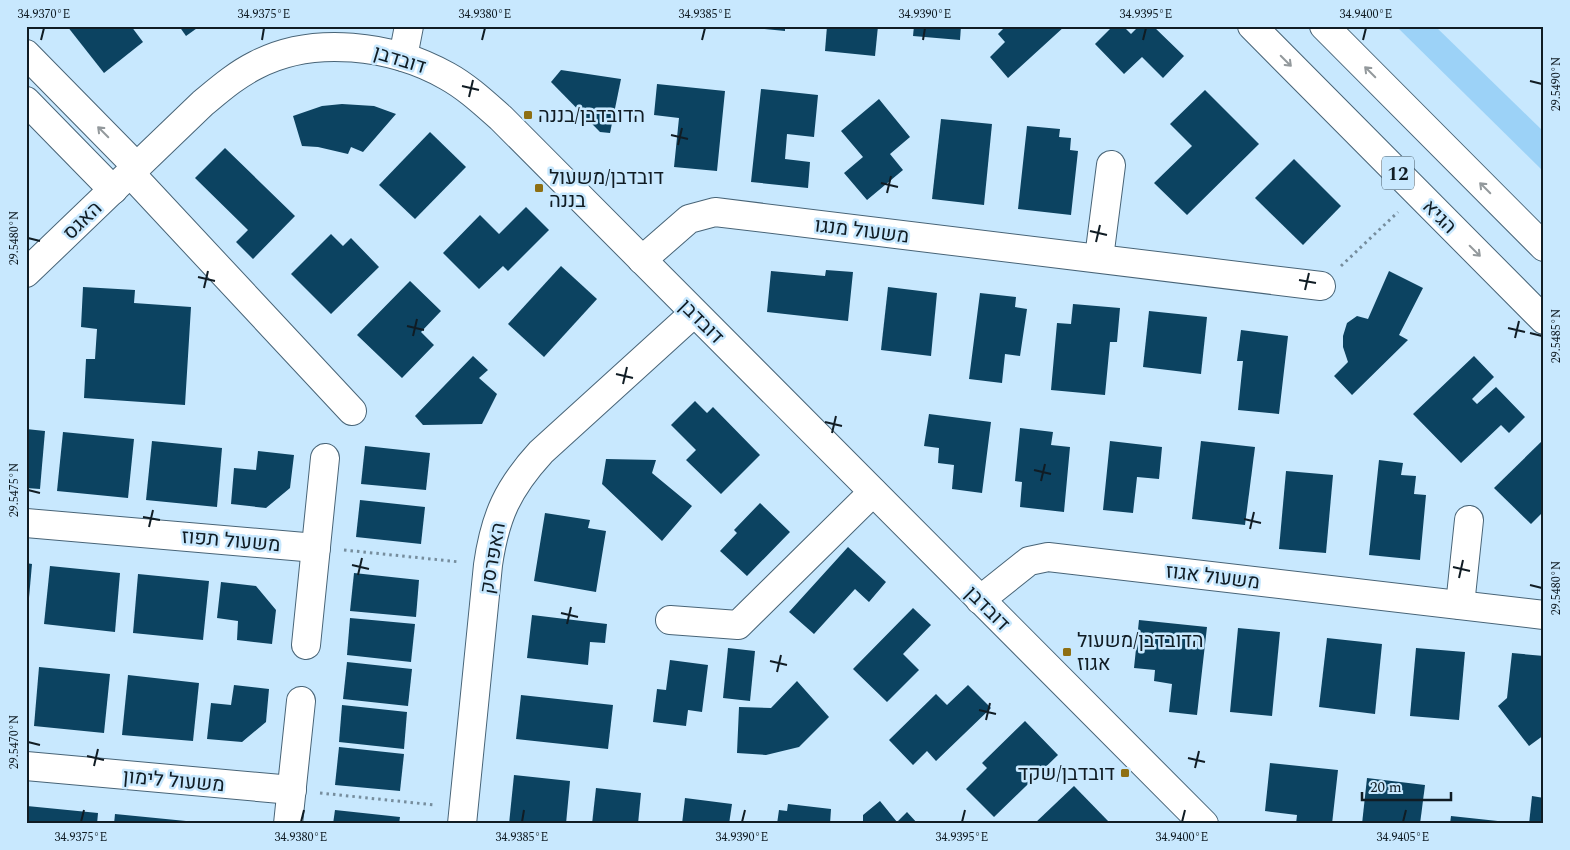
<svg xmlns="http://www.w3.org/2000/svg" width="1570" height="850" font-family="Spectral,Heebo,serif">
<style>
.green{fill:#9cd2f7}
.building{fill:#0c4361}
.lines{fill:none;stroke-linecap:round;stroke-linejoin:round}
.street-casing{stroke:#486477;stroke-width:30}
.highway-casing{stroke:#486477;stroke-width:30}
.path{stroke:#768d9d;stroke-width:3;stroke-dasharray:2.5 4;stroke-linecap:butt}
.street{stroke:#fff;stroke-width:28}
.highway{stroke:#fff;stroke-width:28}
.oneway{stroke:#93999c}
.ticks{fill:none;stroke:#101c24;stroke-width:2}
.poi-dot{fill:#8e6f13;stroke:#c8e8fe;stroke-width:2}
.labels{text-anchor:middle;stroke-width:5;stroke-linejoin:round;paint-order:stroke}
.shield{fill:#c8e8fe;stroke:#475965;stroke-width:1}
.shield-label{font-size:19px;font-weight:bold;fill:#101c24}
.street-label{font-size:20px;fill:#101c24;stroke:#c8e8fe}
.poi-label{font-size:20px;fill:#101c24;stroke:#c8e8fe;text-anchor:start}
.neatline{fill:none;stroke:#101c24;stroke-width:2}
.ticks-label{font-size:12px;text-anchor:middle;fill:#101c24}
</style>
<rect width="100%" height="100%" fill="#c8e8fe"/>
<polygon class="green" points="1396,26 1435,26 1544,132 1544,172"/>
<g class="building">
<polygon points="67,26 131,26 143,42 104,73"/>
<polygon points="179,26 200,26 186,36"/>
<polygon points="755,26 785,26 785,31 755,28"/>
<polygon points="827,26 878,26 875,56 825,51"/>
<polygon points="914,26 961,26 960,40 913,36"/>
<polygon points="1006,26 1065,26 1008,78 990,57 1005,42 998,34"/>
<polygon points="1113,26 1123,26 1131,34 1139,26 1153,26 1184,56 1163,78 1142,57 1124,74 1095,44"/>
<polygon points="561,70 621,79 610,133 600,132 551,82"/>
<polygon points="657,84 725,91 717,171 674,167 679,118 654,115"/>
<polygon points="761,89 818,95 814,137 787,134 785,159 810,162 808,188 751,182"/>
<polygon points="1205,90 1259,144 1187,215 1154,183 1192,146 1170,124"/>
<polygon points="879,99 910,137 890,154 903,170 867,200 844,173 863,157 841,131"/>
<polygon points="342,104 374,106 396,114 363,152 351,147 348,154 318,147 302,146 293,116 322,106"/>
<polygon points="941,119 992,124 984,205 932,199"/>
<polygon points="1027,126 1060,129 1059,137 1071,138 1070,150 1078,151 1071,215 1018,209"/>
<polygon points="430,132 466,167 415,219 379,185"/>
<polygon points="225,148 295,216 253,259 236,242 248,230 195,178"/>
<polygon points="1294,159 1341,206 1303,245 1255,198"/>
<polygon points="526,207 549,230 508,271 503,266 479,289 443,253 480,215 499,234"/>
<polygon points="331,234 343,246 351,238 379,267 331,314 291,274"/>
<polygon points="561,266 597,299 544,357 508,324"/>
<polygon points="826,270 853,272 848,321 767,312 771,271 825,276"/>
<polygon points="1389,271 1423,288 1399,335 1408,340 1352,395 1334,376 1348,362 1343,347 1343,336 1347,323 1357,316 1368,319"/>
<polygon points="410,281 441,311 421,332 434,345 402,378 357,335"/>
<polygon points="83,287 135,290 134,303 191,307 185,405 84,398 86,359 95,359 97,329 81,327"/>
<polygon points="888,287 937,293 931,356 881,350"/>
<polygon points="980,293 1016,297 1015,307 1027,309 1020,356 1005,354 1002,383 969,379"/>
<polygon points="1073,304 1120,308 1117,342 1110,342 1105,395 1051,390 1057,323 1071,324"/>
<polygon points="1149,311 1207,317 1201,374 1143,367"/>
<polygon points="1241,330 1288,336 1279,414 1238,410 1243,361 1237,361"/>
<polygon points="473,356 488,370 479,378 497,394 482,424 423,425 415,416"/>
<polygon points="1474,356 1494,377 1472,399 1477,404 1496,387 1525,417 1509,433 1501,425 1461,463 1413,414"/>
<polygon points="695,401 707,413 713,407 760,455 721,494 686,460 696,450 671,425"/>
<polygon points="929,414 991,422 982,493 952,489 954,465 938,463 939,448 924,446"/>
<polygon points="1020,428 1053,432 1051,445 1070,447 1064,512 1020,507 1022,482 1015,481"/>
<polygon points="26,429 45,431 40,489 26,488"/>
<polygon points="63,432 134,439 128,498 57,491"/>
<polygon points="1544,439 1544,511 1531,524 1494,488"/>
<polygon points="152,441 222,448 217,507 146,500"/>
<polygon points="1110,441 1162,447 1159,479 1137,477 1133,513 1103,510"/>
<polygon points="1201,441 1255,447 1245,525 1192,519"/>
<polygon points="365,446 430,453 426,490 361,484"/>
<polygon points="258,451 294,455 290,488 266,508 231,504 234,468 256,470"/>
<polygon points="606,459 656,460 652,473 692,506 662,541 602,484"/>
<polygon points="1379,460 1403,463 1401,475 1416,476 1414,494 1426,495 1420,560 1369,555"/>
<polygon points="1286,471 1333,475 1326,553 1279,549"/>
<polygon points="360,500 425,507 421,544 356,537"/>
<polygon points="760,503 790,532 747,576 720,551 737,533 734,530"/>
<polygon points="545,513 590,520 588,528 606,531 596,592 534,581"/>
<polygon points="848,547 886,582 869,602 855,589 814,634 789,612"/>
<polygon points="26,563 32,564 28,609 26,609"/>
<polygon points="50,566 120,573 115,632 44,624"/>
<polygon points="354,573 419,580 416,617 350,611"/>
<polygon points="138,574 209,581 203,640 133,633"/>
<polygon points="221,582 256,586 276,610 272,644 237,640 238,621 217,618"/>
<polygon points="913,608 931,625 903,654 919,670 887,702 853,669"/>
<polygon points="532,615 607,624 605,643 590,642 588,665 527,658"/>
<polygon points="350,618 415,624 411,662 347,655"/>
<polygon points="1139,620 1207,627 1197,715 1169,712 1172,684 1154,681 1155,670 1134,668"/>
<polygon points="1238,628 1280,632 1272,716 1230,712"/>
<polygon points="1327,638 1382,644 1375,714 1319,707"/>
<polygon points="728,648 755,651 750,701 723,698"/>
<polygon points="1416,648 1465,652 1459,720 1410,716"/>
<polygon points="1512,653 1544,656 1542,685 1544,685 1544,735 1529,746 1498,706 1507,698"/>
<polygon points="670,660 708,665 702,712 688,710 686,726 653,722 657,689 666,690"/>
<polygon points="347,662 412,669 408,706 343,699"/>
<polygon points="39,667 110,674 104,733 34,726"/>
<polygon points="128,675 199,683 193,741 122,735"/>
<polygon points="797,681 829,717 799,747 766,755 737,753 739,707 771,708"/>
<polygon points="234,685 269,689 266,722 242,742 207,739 211,703 231,705"/>
<polygon points="968,685 991,708 936,761 927,751 913,765 889,740 936,694 947,705"/>
<polygon points="521,695 613,705 608,749 516,739"/>
<polygon points="342,705 407,712 404,749 339,742"/>
<polygon points="1025,721 1058,755 994,817 966,789 987,768 982,763"/>
<polygon points="339,747 404,754 400,791 335,785"/>
<polygon points="1270,763 1338,770 1332,824 1296,824 1297,815 1265,811"/>
<polygon points="514,775 570,781 566,824 509,824"/>
<polygon points="1367,778 1425,785 1420,824 1362,824"/>
<polygon points="1074,786 1109,822 1107,824 1034,824"/>
<polygon points="596,788 641,793 638,824 592,824"/>
<polygon points="1532,796 1544,798 1544,824 1529,824"/>
<polygon points="685,798 732,804 729,824 682,824"/>
<polygon points="880,801 897,822 907,812 918,824 863,824 863,815"/>
<polygon points="788,804 831,809 830,824 777,824 779,810 787,811"/>
<polygon points="27,806 98,813 97,824 26,824"/>
<polygon points="335,810 400,817 399,824 333,824"/>
<polygon points="115,814 186,821 186,824 114,824"/>
<polygon points="1451,816 1507,822 1507,824 1450,824"/>
</g>
<g class="lines">
<defs>
<g id="street">
<polyline points="26,54 137,167"/>
<polyline points="403,57 409,26"/>
<polyline points="26,101 113,190"/>
<polyline points="130,173 352,411"/>
<polyline points="1099,258 1111,165"/>
<polyline points="642,260 689,219 715,212 1321,286"/>
<path d="M26 273 203 103C220 89 236 75 256 65 313 35 392 45 447 76 467 87 484 103 501 118L1204 824"/>
<polyline points="26,523 316,548"/>
<polyline points="980,600 1029,561 1048,557 1544,615"/>
<polyline points="1460,605 1469,520"/>
<polyline points="670,620 738,625 873,492"/>
<polyline points="306,645 325,458"/>
<polyline points="26,766 292,790"/>
<polyline points="288,824 301,701"/>
<path d="M462 824 488 565C495 516 508 488 541 452L694 313"/>
</g>
<g id="highway">
<polyline points="1252,26 1544,320"/>
<polyline points="1324,26 1544,247"/>
</g>
</defs>
<use href="#street" class="street-casing"/>
<use href="#highway" class="highway-casing"/>
<g class="path">
<polyline points="1341,266 1398,212"/>
<polyline points="344,550 460,562"/>
<polyline points="320,793 435,805"/>
</g>
<use href="#street" class="street"/>
<use href="#highway" class="highway"/>
</g>
<defs><path id="oneway-shaft" d="M-6 0H5M1.5-3L5.5 0L1.5 3" fill="none" stroke-width="1.6" stroke-linecap="round" stroke-linejoin="round" transform="scale(1.25)"/></defs>
<g class="oneway">
<use href="#oneway-shaft" transform="translate(1286 61) rotate(45)"/>
<use href="#oneway-shaft" transform="translate(1370 72) rotate(-135)"/>
<use href="#oneway-shaft" transform="translate(103 132) rotate(-135)"/>
<use href="#oneway-shaft" transform="translate(1485 188) rotate(-135)"/>
<use href="#oneway-shaft" transform="translate(1475 251) rotate(45)"/>
</g>
<path class="ticks" d="M41 40 44 28M262 40 264 28M482 40 485 28M702 40 705 28M923 40 925 28M1143 40 1146 28M1363 40 1366 28M1530 81 1542 84M462 86 479 90M469 97 473 80M671 135 688 139M678 145 682 128M881 183 898 187M887 193 891 176M1090 231 1107 235M28 238 40 241M1096 242 1100 225M198 277 215 281M1299 280 1316 283M204 288 208 271M1305 290 1309 273M407 326 424 330M1508 328 1525 332M1530 333 1542 336M413 336 417 319M1515 338 1519 321M616 374 633 378M623 384 627 367M825 422 842 426M832 433 836 416M1034 470 1051 474M1041 481 1045 464M28 490 40 493M143 517 160 520M1244 519 1261 523M149 527 153 510M1250 529 1254 512M352 565 369 569M1453 567 1470 571M358 575 362 558M1459 578 1463 560M1530 585 1542 588M561 613 578 617M567 624 571 607M770 661 787 665M777 672 781 655M979 710 996 714M986 720 990 703M28 742 40 745M87 756 104 760M1188 758 1205 762M94 766 98 749M1195 768 1199 751M81 822 84 810M301 822 304 810M522 822 524 810M742 822 745 810M962 822 965 810M1182 822 1185 810M1403 822 1406 810"/>
<g class="poi-dot">
<rect x="523" y="110" width="10" height="10" rx="2.5"/>
<rect x="534" y="183" width="10" height="10" rx="2.5"/>
<rect x="1062" y="647" width="10" height="10" rx="2.5"/>
<rect x="1120" y="768" width="10" height="10" rx="2.5"/>
</g>
<g class="labels">
<rect class="shield" x="1382" y="156.5" width="32" height="33" rx="4"/>
<g class="shield-label">
<text x="1398" y="180">12</text>
</g>
<g class="street-label">
<text transform="translate(400 59) rotate(17)" y="7">דובדבן</text>
<text transform="translate(1440 216) rotate(45)" y="7">הגיא</text>
<text transform="translate(82 220) rotate(-44)" y="7">האגס</text>
<text transform="translate(862 230) rotate(7)" y="7">משעול מנגו</text>
<text transform="translate(702 321) rotate(45)" y="7">דובדבן</text>
<text transform="translate(231 540) rotate(5)" y="7">משעול תפוז</text>
<text transform="translate(492 558) rotate(-80)" y="7">האפרסק</text>
<text transform="translate(1213 576) rotate(7)" y="7">משעול אגוז</text>
<text transform="translate(988 608) rotate(45)" y="7">דובדבן</text>
<text transform="translate(174 780) rotate(5)" y="7">משעול לימון</text>
</g>
<g class="poi-label">
<text x="538" y="122">הדובדבן/בננה</text>
<text x="549" y="184">דובדבן/משעול<tspan x="549" dy="23">בננה</tspan></text>
<text x="1077" y="647">הדובדבן/משעול<tspan x="1077" dy="23">אגוז</tspan></text>
<text x="1115" y="780" text-anchor="end">דובדבן/שקד</text>
</g>
</g>
<rect width="1570" height="850" fill="none" stroke="#c8e8fe" stroke-width="55"/>
<path d="M1362 792v8h89v-8" fill="none" stroke="#101c24" stroke-width="2.5"/>
<text x="1370" y="792" font-size="15" fill="#101c24" stroke="#c8e8fe" stroke-width="4" paint-order="stroke">20 m</text>
<rect x="28" y="28" width="1514" height="794" class="neatline"/>
<g class="ticks-label">
<text x="44" y="18">34.9370°E</text>
<text x="264" y="18">34.9375°E</text>
<text x="485" y="18">34.9380°E</text>
<text x="705" y="18">34.9385°E</text>
<text x="925" y="18">34.9390°E</text>
<text x="1146" y="18">34.9395°E</text>
<text x="1366" y="18">34.9400°E</text>
<text transform="translate(1556 84) rotate(-90)" y="4">29.5490°N</text>
<text transform="translate(14 238) rotate(-90)" y="4">29.5480°N</text>
<text transform="translate(1556 336) rotate(-90)" y="4">29.5485°N</text>
<text transform="translate(14 490) rotate(-90)" y="4">29.5475°N</text>
<text transform="translate(1556 588) rotate(-90)" y="4">29.5480°N</text>
<text transform="translate(14 742) rotate(-90)" y="4">29.5470°N</text>
<text x="81" y="841">34.9375°E</text>
<text x="301" y="841">34.9380°E</text>
<text x="522" y="841">34.9385°E</text>
<text x="742" y="841">34.9390°E</text>
<text x="962" y="841">34.9395°E</text>
<text x="1182" y="841">34.9400°E</text>
<text x="1403" y="841">34.9405°E</text>
</g>
</svg>
